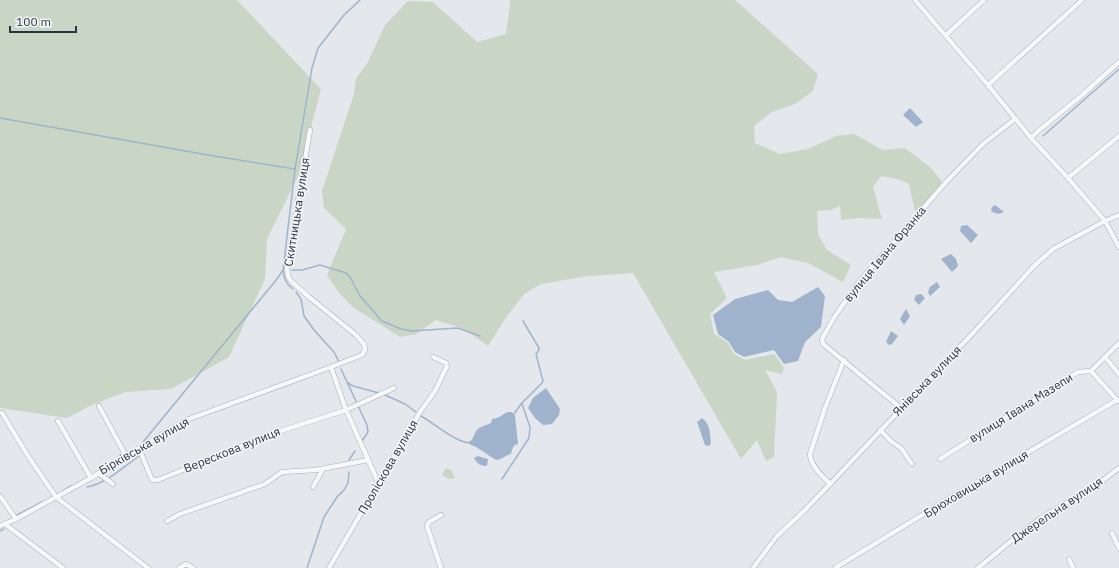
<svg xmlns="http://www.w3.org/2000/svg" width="1119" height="568" font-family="'IBM Plex Sans',sans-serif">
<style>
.green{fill:#c9d6c5}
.water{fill:#9fb4cc}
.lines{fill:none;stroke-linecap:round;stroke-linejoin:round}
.stream{stroke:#9fb4cc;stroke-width:1.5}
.minor-casing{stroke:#a9aeb7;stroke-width:5.5}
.minor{stroke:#f7f8fa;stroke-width:4.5}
.labels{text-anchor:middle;stroke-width:3;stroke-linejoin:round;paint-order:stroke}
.street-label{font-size:12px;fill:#2b3445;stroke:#f4f6f9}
</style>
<rect width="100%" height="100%" fill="#e4e7ec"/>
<g class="green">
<polygon points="0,0 237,0 321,89 299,174 267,239 265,279 229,357 171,389 125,392 92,405 67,418 0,408"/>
<polygon points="510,0 735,0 818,74 813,91 795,104 772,112 754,126 755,143 780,154 808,149 836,136 854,134 883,150 905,148 931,168 942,182 933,199 916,216 909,184 897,179 881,176 873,187 882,219 860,218 841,220 840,206 831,210 817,211 818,234 827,250 851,265 843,282 808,263 781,257 757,265 714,272 727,298 710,314 714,334 728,343 734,354 745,360 774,354 784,368 782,374 765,370 777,392 774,457 766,461 757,440 741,459 633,273 589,276 541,284 524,294 507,316 488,346 464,329 436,320 416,334 400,337 354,308 339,293 327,275 346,229 324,208 322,191 354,94 356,79 368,62 385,25 408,1 433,2 477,42 506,34 510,4"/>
<polygon points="446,468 452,471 455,478 449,479 442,475"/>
</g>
<g class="water">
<polygon points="910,108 923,122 916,127 903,115"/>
<path d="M995 205 1004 212C998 215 996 214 991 211L992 207Z"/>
<polygon points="967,225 978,235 971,243 960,231 961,226"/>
<polygon points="951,254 956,259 958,266 952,272 941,259"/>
<polygon points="937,282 940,287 930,296 928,292 930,287"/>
<polygon points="818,287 825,296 821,327 805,342 798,361 784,364 774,350 744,357 735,352 729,342 718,334 713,315 735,299 768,290 778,300 792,302"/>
<polygon points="921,294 925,298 919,305 914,300 916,295"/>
<polygon points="906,309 910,316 904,325 900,319"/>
<polygon points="891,331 898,336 892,344 889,345 886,342"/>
<polygon points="546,388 560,409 559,415 552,424 543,425 535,418 528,408 533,398"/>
<path d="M508 412H512L515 416 518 443 517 445 516 444 513 447 511 454C506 455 501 460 496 460L476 447 471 445 468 442 472 440C478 426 477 429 491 423L492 419C500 418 501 415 508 412Z"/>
<path d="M702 418C710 423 710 434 711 443L710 445 708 446 705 445 697 422Z"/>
<path d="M478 456 488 459 487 466C481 466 477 464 474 458Z"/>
</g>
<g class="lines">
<g class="stream">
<polyline points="0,118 208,155 295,169"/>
<polyline points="1043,136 1119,69"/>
<path d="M283 270C284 279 286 284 293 289"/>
<polyline points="292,270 302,270 320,265 346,273 350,277 360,296 382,321 401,329 412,331 458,328 480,336"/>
<polyline points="296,292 301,299 304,316 314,330 334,352 339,362"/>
<polyline points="341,369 367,425 368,432 362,441"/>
<polyline points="348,383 353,386 379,393"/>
<polyline points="383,394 405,404 416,412"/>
<polyline points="514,414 521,404 542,383 543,381 536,354 539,350 539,348 523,321"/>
<path d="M421 416C435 424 454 441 469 443"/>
<polyline points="143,442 277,279 283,270 295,169 312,68 318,48 344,15 360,0"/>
<polyline points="349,460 355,451"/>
<polyline points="502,479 529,438 530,427 522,404"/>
<path d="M87 487C105 484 124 467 139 456"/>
<polyline points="63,491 71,486"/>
<polyline points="17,515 42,502"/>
<polyline points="0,531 4,529"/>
<polyline points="307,568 324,517 337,497 344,490 348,483 349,472"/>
</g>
<defs>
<g id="minor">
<polyline points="915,0 988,85 1031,138 1068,178 1105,221 1119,247"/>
<polyline points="946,35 984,0"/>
<polyline points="988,85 1082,0"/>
<polyline points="1031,138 1037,132 1082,95 1119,62"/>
<polyline points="1068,178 1119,136"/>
<polyline points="1105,357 1119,374"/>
<polyline points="331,367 346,410 378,482"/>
<polyline points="1091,371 1118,401"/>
<polyline points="99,406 126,456"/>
<polyline points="901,408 823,344 822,339 835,316 859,282 947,181 983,144 1015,119"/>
<polyline points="2,413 28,456 56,497 148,568"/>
<polyline points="58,421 91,478"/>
<polyline points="880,430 892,442 901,448 912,464"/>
<polyline points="139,448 152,480 158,480 271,434 346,410 394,388"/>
<polyline points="940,459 1078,372 1091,371 1119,343"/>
<polyline points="98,473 113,484"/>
<path d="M830 484C822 475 811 467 810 454L825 408 844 360"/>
<polyline points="313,487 323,469"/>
<polyline points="0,496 16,519"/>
<polyline points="167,521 180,514 265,484 282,472 316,470 368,460"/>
<polyline points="5,524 63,568"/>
<polyline points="0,526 16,519 91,478 159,436 189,419 331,367 362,355 365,350 364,344 356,335 309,297 291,281 288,276 287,268 310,130"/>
<polyline points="1112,533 1119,548"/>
<polyline points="1069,559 1073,568"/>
<polyline points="179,568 186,564 193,568"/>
<polyline points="329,568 420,412 435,391 447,366 446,363 433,357"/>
<polyline points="441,568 427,526 429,522 441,515"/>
<polyline points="753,568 777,536 803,512 830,484 973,333 1034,266 1053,249 1105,221 1119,215"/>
<polyline points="835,568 950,498 1117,400"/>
<polyline points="978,568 1011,541 1041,518 1098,484 1119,468"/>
</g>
</defs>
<use href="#minor" class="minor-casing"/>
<use href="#minor" class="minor"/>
</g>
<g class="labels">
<g class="street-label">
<text transform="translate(297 212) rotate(-81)" y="4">Скитницька вулиця</text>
<text transform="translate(885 254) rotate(-50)" y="4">вулиця Івана Франка</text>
<text transform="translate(927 381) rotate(-46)" y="4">Янівська вулиця</text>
<text transform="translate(1021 408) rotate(-32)" y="4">вулиця Івана Мазепи</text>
<text transform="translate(144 446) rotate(-30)" y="4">Бірківська вулиця</text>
<text transform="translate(232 450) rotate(-22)" y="4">Верескова вулиця</text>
<text transform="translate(388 467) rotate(-60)" y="4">Проліскова вулиця</text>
<text transform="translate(976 484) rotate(-31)" y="4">Брюховицька вулиця</text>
<text transform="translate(1057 510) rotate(-34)" y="4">Джерельна вулиця</text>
</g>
</g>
<path d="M10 26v6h66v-6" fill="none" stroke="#2b3445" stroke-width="2"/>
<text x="16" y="26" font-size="12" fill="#2b3445" stroke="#f4f6f9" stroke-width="3" paint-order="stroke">100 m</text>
</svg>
